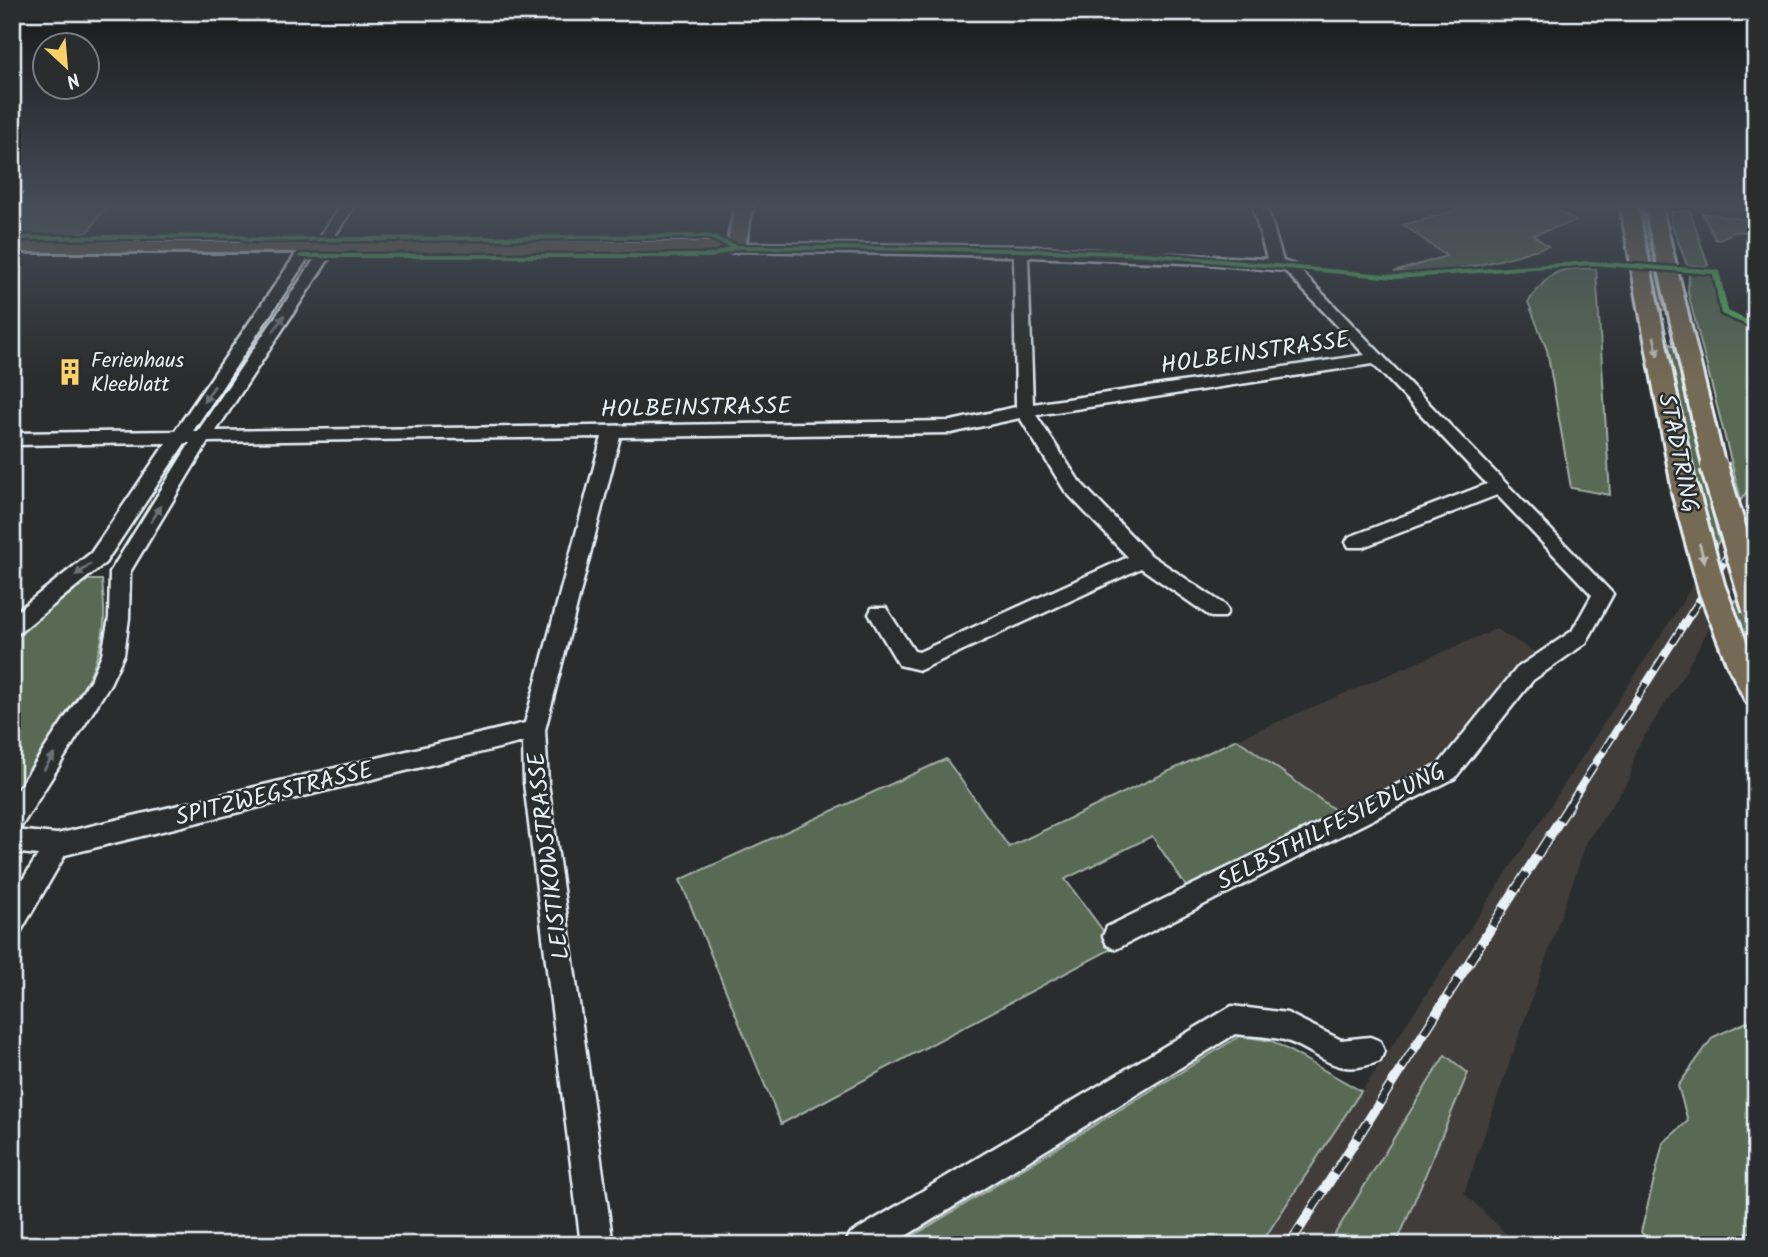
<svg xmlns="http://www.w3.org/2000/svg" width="1768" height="1257" font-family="Kalam,sans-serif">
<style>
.built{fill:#403d3b}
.green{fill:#596a53;stroke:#a0aea6;stroke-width:2}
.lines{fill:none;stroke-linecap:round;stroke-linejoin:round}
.minor-casing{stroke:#e8f1f8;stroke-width:5}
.major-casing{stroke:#e8f1f8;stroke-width:6}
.minor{fill:#2a2d2e;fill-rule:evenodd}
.major{fill:#746b52;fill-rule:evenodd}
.rail-far2-casing{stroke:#e8f1f8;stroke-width:6}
.rail-far1-casing{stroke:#e8f1f8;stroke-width:8}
.rail-casing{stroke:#e8f1f8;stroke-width:10}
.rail-far2{stroke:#2a2d2e;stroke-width:4.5;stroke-dasharray:12;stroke-linecap:butt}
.rail-far1{stroke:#2a2d2e;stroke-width:5;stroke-dasharray:16;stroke-linecap:butt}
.rail{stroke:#2a2d2e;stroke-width:7;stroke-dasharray:21;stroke-linecap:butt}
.major-bridge-casing{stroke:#e8f1f8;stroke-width:32;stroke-linecap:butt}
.major-bridge{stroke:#746b52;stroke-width:26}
.cycleway-casing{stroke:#2a2d2e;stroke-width:5}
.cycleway{fill:#56b35d;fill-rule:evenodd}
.oneway{fill:#6c7275}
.oneway2{fill:#babbb6}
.labels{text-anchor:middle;stroke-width:5;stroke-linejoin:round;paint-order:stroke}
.far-poi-label{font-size:21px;fill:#e8f1f8;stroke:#2a2d2e;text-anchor:start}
.street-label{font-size:24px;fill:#e8f1f8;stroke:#2a2d2e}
</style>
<rect width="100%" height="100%" fill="#2a2d2e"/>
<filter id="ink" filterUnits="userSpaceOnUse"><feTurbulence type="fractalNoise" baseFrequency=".0143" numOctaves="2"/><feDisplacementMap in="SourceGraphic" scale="14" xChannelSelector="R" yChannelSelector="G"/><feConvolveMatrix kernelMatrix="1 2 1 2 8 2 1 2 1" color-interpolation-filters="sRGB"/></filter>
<g filter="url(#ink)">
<g class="built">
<polygon points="1756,478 1756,544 1681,679 1635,751 1630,779 1587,841 1464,1193 1518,1245 1397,1245 1468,1074 1445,1055 1328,1245 1260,1245 1529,839 1683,601"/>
<polygon points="1496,629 1538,654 1440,768 1343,816 1237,739"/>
</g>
<g class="green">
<polygon points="12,204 108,204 87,233 12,237"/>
<path d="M1479 204H1554L1550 206 1576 221 1533 235 1548 246C1491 263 1454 275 1394 272L1446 256 1404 225Z"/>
<polygon points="1641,204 1665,310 1663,311 1657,308 1636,205"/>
<polygon points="1690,211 1708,265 1706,267 1687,265 1671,223 1671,212"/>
<polygon points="1702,213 1756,221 1756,231 1733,232 1720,240 1715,239"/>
<path d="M1596 268 1610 495 1571 488 1547 350 1528 302C1553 269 1555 269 1596 268Z"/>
<path d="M1689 273 1712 276C1717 312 1721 316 1756 330V478L1741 500 1688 293Z"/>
<polygon points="1670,344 1674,346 1719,541 1712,551 1665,345"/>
<path d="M88 580H102C103 594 105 609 104 623 100 683 45 746 12 796V638Z"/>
<polygon points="1738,597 1756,645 1756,665 1731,605"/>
<polygon points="1237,739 1343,816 1192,895 1152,836 1065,879 1115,947 781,1124 680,880 946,759 1009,847"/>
<polygon points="1756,1018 1756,1227 1736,1245 1652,1245 1641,1232 1663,1143 1688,1121 1678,1086 1713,1037"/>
<polygon points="1240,1036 1272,1041 1361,1091 1260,1245 898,1245"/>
<polygon points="1445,1055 1468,1073 1396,1245 1328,1245"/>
</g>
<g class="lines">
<defs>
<g id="minor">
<path d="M342 204H356L329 244 336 248 216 431 951 421 1016 407 1014 256 736 251 729 247 736 243 1021 246 1267 259 1252 204H1266L1283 261 1295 265 1613 594 1586 643 1533 680 1455 778 1116 949 1107 945 1103 936 1107 927 1439 764 1517 668 1572 631 1592 595 1497 495 1363 547H1349L1346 542 1349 537 1487 484 1373 364 1036 415 1079 481 1149 554 1225 605 1228 611 1225 617H1211L1141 568 920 670 899 665 869 614 872 608H886L914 651 919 652 1128 557 1065 491 1020 418 951 433 620 437 545 730 548 783 613 1245H581L524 783 523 742 65 855 21 931 12 935V897L38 855 12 852V798L91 679 102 654 109 618 110 572 190 443H185L105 563 19 633 12 635V615L91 553 166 443 12 445V433L175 431 303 244 314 245ZM314 249 320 251 198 431H193ZM1028 257 1208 264 1285 271 1365 355 1033 404ZM602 437 525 723 57 834 13 830 21 827 110 684 124 654 129 618 130 572 208 442Z"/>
<path d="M1232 1006 1287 1013 1341 1040 1370 1037 1380 1041 1384 1051 1380 1061C1334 1080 1322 1052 1284 1040 1268 1036 1250 1036 1235 1034L891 1245H845L850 1234Z"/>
</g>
<g id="major">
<polygon points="735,204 753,204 745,247 736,252 12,252 12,242 728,242"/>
<polygon points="1620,204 1637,204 1696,487 1692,493 1676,493 1672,487"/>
<polygon points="1644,204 1661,204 1725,466 1722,472 1706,472 1703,466"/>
<polygon points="1741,653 1751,656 1756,666 1756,705 1746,702 1727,664 1731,656"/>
</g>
</defs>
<use href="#minor" class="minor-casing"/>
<use href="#major" class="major-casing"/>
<use href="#minor" class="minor"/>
<use href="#major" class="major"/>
<defs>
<polyline id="rail-far2" points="1754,312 1756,309"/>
<polyline id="rail-far1" points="1569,805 1756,511"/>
<polyline id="rail" points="1289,1245 1570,804"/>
</defs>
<use href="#rail-far2" class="rail-far2-casing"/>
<use href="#rail-far1" class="rail-far1-casing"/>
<use href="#rail" class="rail-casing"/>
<use href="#rail-far2" class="rail-far2"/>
<use href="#rail-far1" class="rail-far1"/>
<use href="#rail" class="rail"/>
<defs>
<g id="major-bridge">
<polyline points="1714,466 1756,609"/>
<polyline points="1684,487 1712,589 1741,664"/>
</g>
</defs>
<use href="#major-bridge" class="major-bridge-casing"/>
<use href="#major-bridge" class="major-bridge"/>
<defs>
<polygon id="cycleway" points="241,234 249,238 708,234 737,245 1021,248 1145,252 1395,275 1590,261 1719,270 1728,311 1756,324 1756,329 1721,314 1713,274 1590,265 1395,279 1145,256 1021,252 737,249 712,258 301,258 297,256 301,254 711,254 729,247 707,238 247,242 239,238 12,240 12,236"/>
</defs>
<use href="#cycleway" class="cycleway-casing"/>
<use href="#cycleway" class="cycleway"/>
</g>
<defs><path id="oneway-solid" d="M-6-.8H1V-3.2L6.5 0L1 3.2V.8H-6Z" transform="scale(1.75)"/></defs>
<g class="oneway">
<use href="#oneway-solid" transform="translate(279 323) rotate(-56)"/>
<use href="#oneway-solid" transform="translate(209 394) rotate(124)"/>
<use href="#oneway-solid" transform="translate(156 514) rotate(-58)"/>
<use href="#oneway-solid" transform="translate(83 570) rotate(140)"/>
<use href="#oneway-solid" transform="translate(49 762) rotate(-57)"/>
</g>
<g class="oneway2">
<use href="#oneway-solid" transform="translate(1656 346) rotate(78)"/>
<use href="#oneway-solid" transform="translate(1702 553) rotate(75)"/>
</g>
</g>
<linearGradient id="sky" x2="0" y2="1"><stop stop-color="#171919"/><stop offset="0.54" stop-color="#444c57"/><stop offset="1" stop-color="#444c57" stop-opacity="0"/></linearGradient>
<rect width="1768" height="380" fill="url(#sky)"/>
<defs>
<symbol id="building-bare" viewBox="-9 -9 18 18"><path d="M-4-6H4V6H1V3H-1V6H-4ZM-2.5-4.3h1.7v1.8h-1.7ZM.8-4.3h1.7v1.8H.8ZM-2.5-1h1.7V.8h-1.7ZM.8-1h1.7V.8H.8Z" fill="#ffd166" stroke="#2a2d2e" stroke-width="2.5" paint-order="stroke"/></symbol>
</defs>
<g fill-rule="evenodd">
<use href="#building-bare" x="51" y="353" width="38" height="38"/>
</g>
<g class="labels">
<g class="far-poi-label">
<text x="91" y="367">Ferienhaus<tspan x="91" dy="24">Kleeblatt</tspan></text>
</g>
<g class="street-label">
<text transform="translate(1255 352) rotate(-8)" y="8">HOLBEINSTRASSE</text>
<text transform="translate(696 407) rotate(-1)" y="8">HOLBEINSTRASSE</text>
<text transform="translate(1679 453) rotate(78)" y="8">STADTRING</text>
<text transform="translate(274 793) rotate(-14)" y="8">SPITZWEGSTRASSE</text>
<text transform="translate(1331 826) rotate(-27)" y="8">SELBSTHILFESIEDLUNG</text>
<text transform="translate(548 856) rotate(-97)" y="8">LEISTIKOWSTRASSE</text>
</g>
</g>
<rect width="1768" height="1257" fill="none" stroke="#2a2d2e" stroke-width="42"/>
<rect x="21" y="21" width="1726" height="1215" fill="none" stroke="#e8f1f8" stroke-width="2.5" filter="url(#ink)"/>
<g transform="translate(66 66) rotate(154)"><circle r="33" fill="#2a2d2e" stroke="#767b7f" stroke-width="2"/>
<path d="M0-5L12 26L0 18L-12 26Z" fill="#ffd166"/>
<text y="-10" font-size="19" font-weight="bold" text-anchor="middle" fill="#e8f1f8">N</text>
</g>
</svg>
